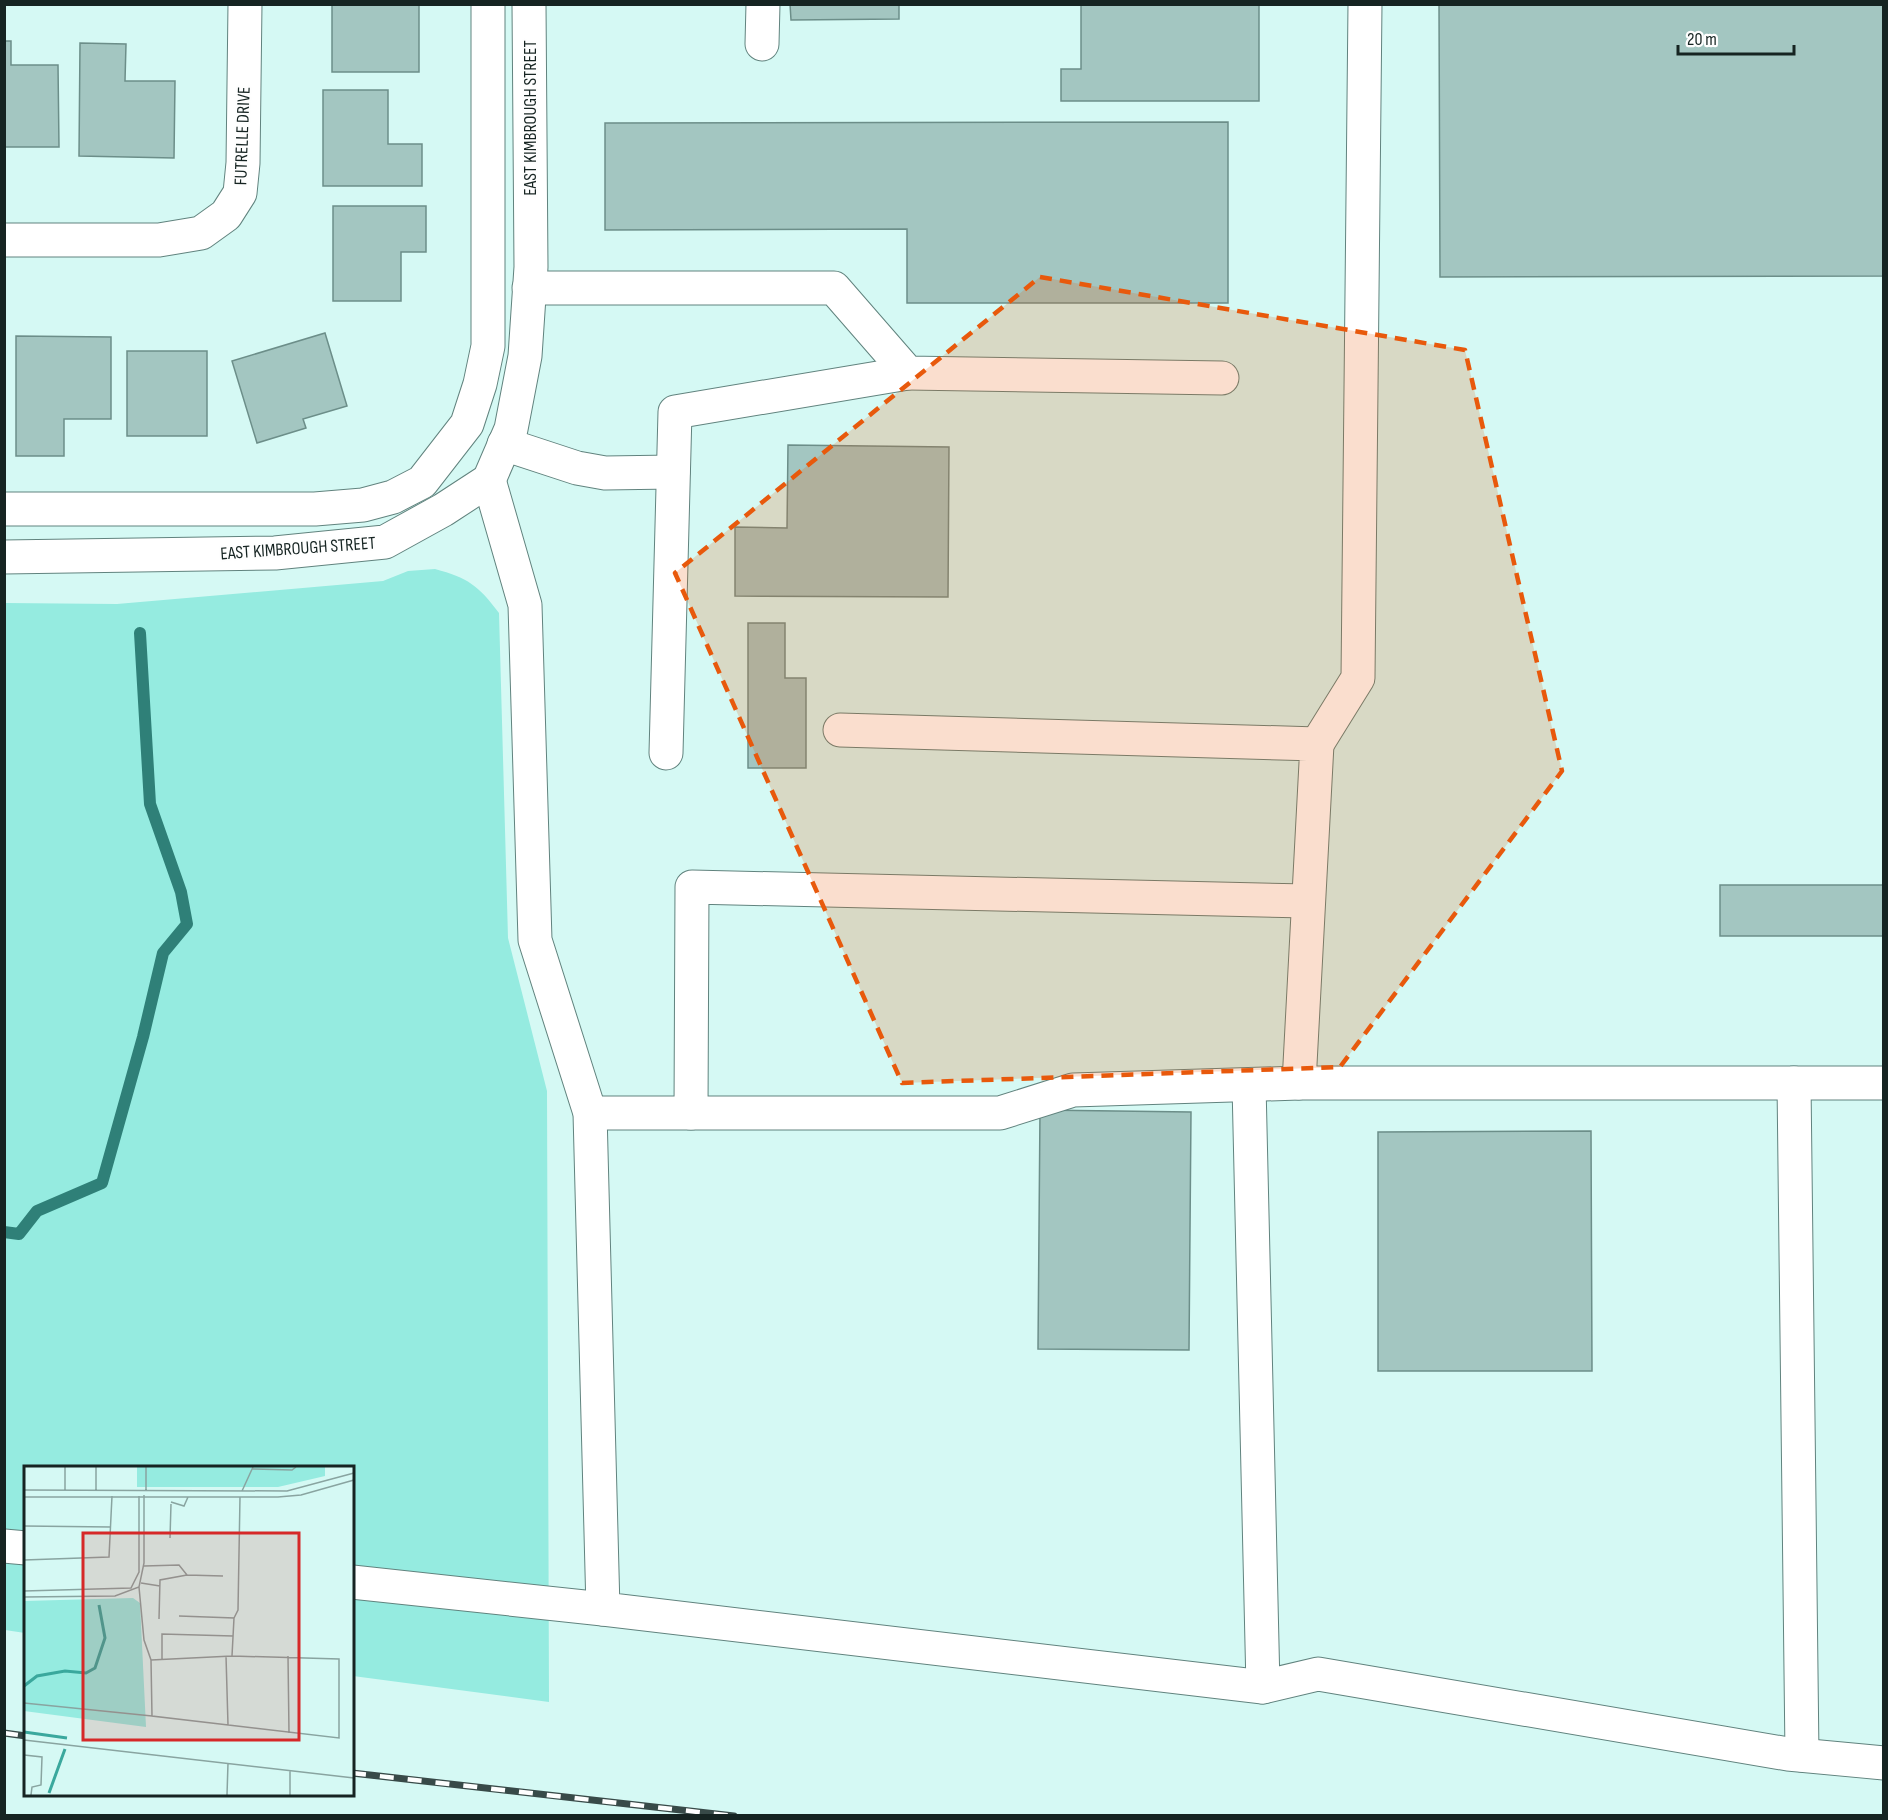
<svg xmlns="http://www.w3.org/2000/svg" width="1888" height="1820" font-family="'Sofia Sans Condensed',sans-serif">
<style>
.green{fill:#95ebe0}
.lines{fill:none;stroke-linecap:round;stroke-linejoin:round}
.stream{stroke:#2f8078;stroke-width:12}
.building{fill:#a3c6c1;stroke:#6c8e89;stroke-width:1.5}
.minor-casing{stroke:#61837e;stroke-width:35}
.minor{stroke:#fff;stroke-width:33}
.rail-casing{stroke:#384a48;stroke-width:7}
.rail{stroke:#fefefe;stroke-width:4.5;stroke-dasharray:14;stroke-linecap:butt}
.marked{fill:#e8590c;fill-opacity:0.2;stroke:#e8590c;stroke-width:4.5;stroke-dasharray:12 8;stroke-linejoin:round}
.labels{text-anchor:middle;stroke-width:4.5;stroke-linejoin:round;paint-order:stroke}
.street-label{font-size:18px;fill:#162422;stroke:#fefefe}
.inset-river{fill:none;stroke:#3aa89d;stroke-width:3}
.inset-road{fill:none;stroke:#89a4a0;stroke-width:1.5}
.view{fill:#d62828;fill-opacity:0.15;stroke:#d62828;stroke-width:3}
.inset-edge{fill:none;stroke:#162422;stroke-width:3}
</style>
<rect width="100%" height="100%" fill="#d5f9f4"/>
<path class="green" d="M435 569C468 578 478 585 499 613L508 938 547 1091 549 1702 353 1676 352 1468H26L25 1633 5 1630V603L117 604 383 581 408 571Z"/>
<g class="lines">
<polyline class="stream" points="4,1232 19,1234 37,1211 102,1183 143,1037 163,953 187,924 181,892 150,804 140,633"/>
</g>
<g class="building">
<rect x="332" y="4" width="87" height="68"/>
<polygon points="790,4 899,4 899,19 791,20"/>
<polygon points="1081,4 1259,4 1259,101 1061,101 1061,69 1081,69"/>
<polygon points="1439,4 1884,4 1884,276 1440,277"/>
<polygon points="4,41 11,41 11,65 58,65 59,147 4,147"/>
<polygon points="80,43 126,44 125,81 175,81 174,158 79,156"/>
<polygon points="323,90 388,90 388,144 422,144 422,186 323,186"/>
<polygon points="1228,122 1228,303 907,303 907,229 605,230 605,123"/>
<polygon points="333,206 426,206 426,252 401,252 401,301 333,301"/>
<polygon points="325,333 347,406 303,419 306,428 257,443 232,361"/>
<polygon points="16,336 111,337 111,419 64,419 64,456 16,456"/>
<rect x="127" y="351" width="80" height="85"/>
<polygon points="788,445 949,447 948,597 735,596 735,527 787,528"/>
<polygon points="748,623 785,623 785,678 806,678 806,768 748,768"/>
<rect x="1720" y="885" width="164" height="51"/>
<polygon points="1040,1110 1191,1112 1189,1350 1038,1349"/>
<polygon points="1591,1131 1592,1371 1378,1371 1378,1132"/>
</g>
<g class="lines">
<defs>
<g id="minor">
<polyline points="762,44 763,4"/>
<polyline points="4,240 159,240 201,233 226,215 240,193 243,163 245,4"/>
<polyline points="529,288 834,288 908,373 1222,378"/>
<polyline points="504,444 577,468 605,473 673,472"/>
<polyline points="489,480 525,605 535,940 590,1113 603,1609 1263,1687 1318,1674 1788,1754 1884,1763"/>
<polyline points="4,509 315,509 363,505 393,497 422,482 467,424 480,384 488,346 488,4"/>
<polyline points="4,557 275,553 385,542 443,510 489,480 511,429 525,356 531,267 529,4"/>
<polyline points="840,730 1317,744 1299,1083 1884,1083"/>
<polyline points="1317,744 1358,678 1365,4"/>
<polyline points="666,753 675,412 908,373"/>
<polyline points="1794,1083 1802,1755"/>
<polyline points="1249,1085 1263,1687"/>
<polyline points="590,1113 1000,1113 1073,1090 1299,1083"/>
<polyline points="691,1113 692,887 1308,901"/>
<polyline points="4,1546 26,1548"/>
<polyline points="352,1582 603,1609"/>
</g>
</defs>
<use href="#minor" class="minor-casing"/>
<use href="#minor" class="minor"/>
<defs>
<g id="rail">
<polyline points="4,1733 26,1736"/>
<polyline points="352,1773 734,1816"/>
</g>
</defs>
<use href="#rail" class="rail-casing"/>
<use href="#rail" class="rail"/>
</g>
<path class="marked" d="M1040 277 1465 350 1562 771 1340 1067 902 1083 675 573Z"/>
<g class="labels">
<g class="street-label">
<text transform="translate(530 118) rotate(-90)" y="6">EAST KIMBROUGH STREET</text>
<text transform="translate(242 136) rotate(-88)" y="6">FUTRELLE DRIVE</text>
<text transform="translate(298 548) rotate(-4)" y="6">EAST KIMBROUGH STREET</text>
</g>
</g>
<g transform="translate(24 1466)">
<rect width="330" height="330" fill="#d5f9f4"/>
<path d="M113 1H301V10L254 21H113ZM109 132 116 137 122 261 0 245V135Z" fill="#95ebe0"/>
<path class="inset-river" d="M0 220 13 210 41 205 62 207 71 202 81 172 75 139M0 266 43 272M25 327 41 283"/>
<path class="inset-road" d="M72 1V24M228 3 268 4 272 1M0 24 263 25 330 7M122 24V1M41 25V1M218 25 229 1M0 31H254L277 29 330 14M147 36 160 40 164 31M0 60 87 61M146 72 147 38M0 94 85 91 88 30M120 100 155 99 163 109 199 110M117 117 136 120M115 121 120 174 127 194 128 250 315 272V193L208 190 210 152 155 150M0 125 107 122 115 106V30M0 131 91 130 115 121 120 97V29M210 152 214 144 216 31M135 153 136 114 163 109M202 190 204 259M264 190 265 267M127 194 208 190M138 194V168L209 170M0 237 128 250M0 274 330 312M0 289 18 291 17 319 8 321 7 329M203 329 204 297M266 329V304"/>
<path class="view" d="M59 67H275V274H59Z"/>
<rect width="330" height="330" class="inset-edge"/>
</g>
<rect width="1888" height="1820" fill="none" stroke="#162422" stroke-width="12"/>
<path d="M1678 45v9h116v-9" fill="none" stroke="#162422" stroke-width="3"/>
<text x="1687" y="45" font-size="18" fill="#162422" stroke="#fefefe" stroke-width="4.5" paint-order="stroke">20 m</text>
</svg>
